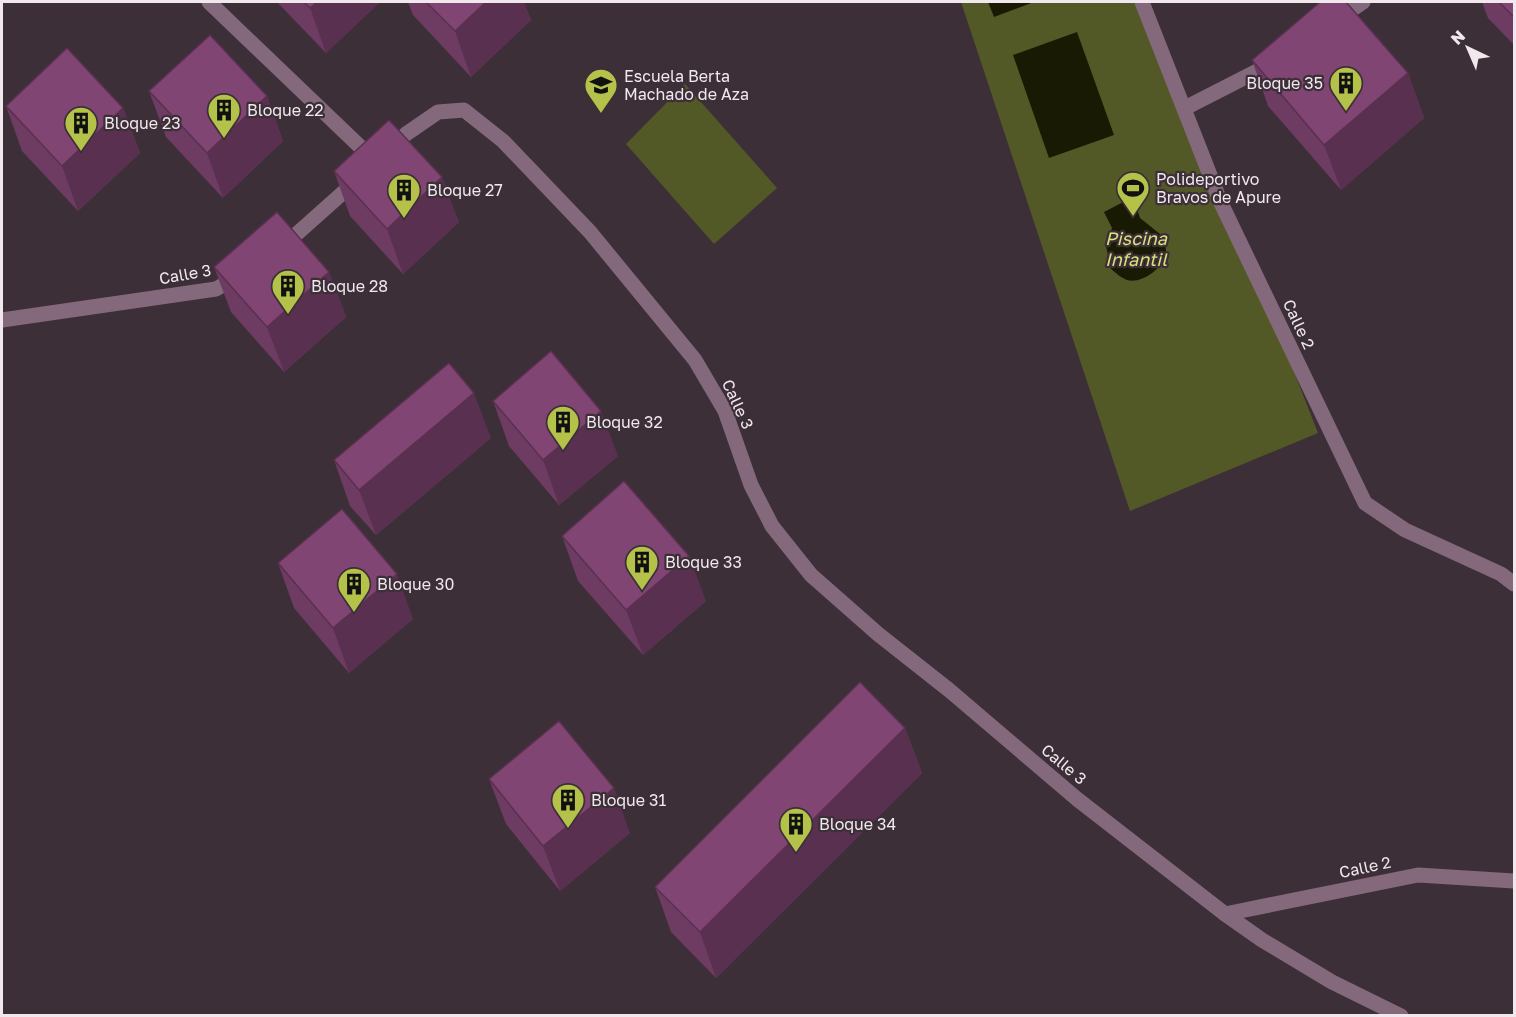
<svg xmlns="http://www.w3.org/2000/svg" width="1516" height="1017" font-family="'Golos Text',sans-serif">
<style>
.green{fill:#535926}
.water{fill:#181a03}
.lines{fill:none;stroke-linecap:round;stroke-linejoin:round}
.lane{stroke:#84687c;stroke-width:15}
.street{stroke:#84687c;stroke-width:15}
.wall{fill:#6e3b62}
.shaded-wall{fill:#5a3050}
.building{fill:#804572;stroke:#5a3050;stroke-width:1.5}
.labels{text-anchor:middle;stroke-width:4.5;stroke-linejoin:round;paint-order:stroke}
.poi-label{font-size:16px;fill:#f1e8ee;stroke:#3c2f38;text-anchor:start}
.street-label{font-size:16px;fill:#f1e8ee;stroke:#3c2f38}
.water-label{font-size:18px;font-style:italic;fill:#d6e37a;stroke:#3c2f38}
</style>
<rect width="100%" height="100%" fill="#3c2f38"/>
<g class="green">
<polygon points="961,2 1149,2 1318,433 1130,511"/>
<polygon points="685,84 777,188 714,244 626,144"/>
</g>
<g class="water">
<polygon points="988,2 1034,2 994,17"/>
<polygon points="1077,32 1114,135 1049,158 1013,55"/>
<path d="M1133 197 1140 218 1165 238C1165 244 1167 251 1165 257 1160 270 1141 284 1127 280 1121 278 1115 272 1111 269L1106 246 1112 228 1104 212Z"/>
</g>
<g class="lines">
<g class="lane">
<polyline points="209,2 375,161"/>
<polyline points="1338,19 1363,2"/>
<polyline points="1185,108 1273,63"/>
</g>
<g class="street">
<polyline points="1142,2 1221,203 1365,503 1405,530 1501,574 1514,584"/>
<polyline points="391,149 406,134 438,112 464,110 503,141 590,232 695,360 725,411 751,485 772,526 811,575 878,634 949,690 1077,799 1225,914 1262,940 1332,982 1401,1016"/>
<polyline points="282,247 356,181"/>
<polyline points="2,320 216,289 237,277"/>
<polyline points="1225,914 1418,875 1514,881"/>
</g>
</g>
<g class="wall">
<polygon points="277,2 380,2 326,53"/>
<polygon points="408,2 524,2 531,20 471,77 413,15"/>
<polygon points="1482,2 1515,2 1515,46 1488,18"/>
<polygon points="1252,60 1408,73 1424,118 1341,190 1268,106"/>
<polygon points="149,91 267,96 283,141 223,198 166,137"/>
<polygon points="6,106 123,108 140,153 78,211 22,151"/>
<polygon points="334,171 459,222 403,274 350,216"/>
<polygon points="214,267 329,272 346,317 284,372 231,312"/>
<polygon points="493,401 618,456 559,505 509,446"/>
<polygon points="491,438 376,535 350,506 334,460"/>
<polygon points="562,536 706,601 643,655 578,581"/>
<polygon points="278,563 413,619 349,673 294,608"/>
<polygon points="905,728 922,773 716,978 671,932 655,887"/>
<polygon points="489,779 630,833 560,891 506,824"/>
</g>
<g class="shaded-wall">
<polygon points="317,2 380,2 326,53 310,8"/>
<polygon points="486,2 524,2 531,20 471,77 455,31"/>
<polygon points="1408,73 1424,118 1341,190 1324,145"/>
<polygon points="267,96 283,141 223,198 207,153"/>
<polygon points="123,108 140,153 78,211 62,166"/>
<polygon points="442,177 459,222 403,274 387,229"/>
<polygon points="329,272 346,317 284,372 267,327"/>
<polygon points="474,393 491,438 376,535 359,490"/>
<polygon points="601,411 618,456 559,505 543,460"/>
<polygon points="689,556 706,601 643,655 626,610"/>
<polygon points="397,574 413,619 349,673 333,628"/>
<polygon points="905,728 922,773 716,978 700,932"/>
<polygon points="614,788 630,833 560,891 543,846"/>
</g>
<g class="building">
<polygon points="304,2 317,2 310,8"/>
<polygon points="426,2 486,2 455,31"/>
<polygon points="1320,2 1346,2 1408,73 1324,145 1252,60"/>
<polygon points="1499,2 1515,2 1515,18"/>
<polygon points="210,35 267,96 207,153 149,91"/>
<polygon points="67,48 123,108 62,166 6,106"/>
<polygon points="389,120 442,177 387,229 334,171"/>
<polygon points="277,212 329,272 267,327 214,267"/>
<polygon points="551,351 601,411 543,460 493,401"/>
<polygon points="449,363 474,393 359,490 334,460"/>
<polygon points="624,481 689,556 626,610 562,536"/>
<polygon points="342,509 397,574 333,628 278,563"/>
<polygon points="860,682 905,728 700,932 655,887"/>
<polygon points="559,721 614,788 543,846 489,779"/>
</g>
<defs>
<symbol id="building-pin" viewBox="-11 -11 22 30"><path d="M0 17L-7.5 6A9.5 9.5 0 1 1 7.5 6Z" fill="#b5c24a" stroke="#3c2f38"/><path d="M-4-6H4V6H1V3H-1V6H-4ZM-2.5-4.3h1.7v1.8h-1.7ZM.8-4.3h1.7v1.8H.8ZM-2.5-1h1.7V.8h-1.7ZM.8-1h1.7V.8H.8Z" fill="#111"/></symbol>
<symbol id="school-pin" viewBox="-11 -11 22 30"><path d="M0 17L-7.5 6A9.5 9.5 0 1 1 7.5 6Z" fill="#b5c24a" stroke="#3c2f38"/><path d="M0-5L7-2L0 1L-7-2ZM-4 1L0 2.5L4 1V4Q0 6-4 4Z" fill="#111"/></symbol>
<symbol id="stadium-pin" viewBox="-11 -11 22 30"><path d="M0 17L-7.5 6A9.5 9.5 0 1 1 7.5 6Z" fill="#b5c24a" stroke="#3c2f38"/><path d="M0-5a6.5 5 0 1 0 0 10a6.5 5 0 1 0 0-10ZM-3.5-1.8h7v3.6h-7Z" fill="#111"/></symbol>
</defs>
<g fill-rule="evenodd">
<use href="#building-pin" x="1327" y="64" width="38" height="52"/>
<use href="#school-pin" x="582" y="66" width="38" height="52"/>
<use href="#building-pin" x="205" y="91" width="38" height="52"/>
<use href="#building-pin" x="62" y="104" width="38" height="52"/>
<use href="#stadium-pin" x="1114" y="169" width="38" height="52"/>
<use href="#building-pin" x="385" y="171" width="38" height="52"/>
<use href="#building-pin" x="269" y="267" width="38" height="52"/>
<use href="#building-pin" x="544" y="403" width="38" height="52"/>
<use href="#building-pin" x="623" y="543" width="38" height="52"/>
<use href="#building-pin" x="335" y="565" width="38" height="52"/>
<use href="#building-pin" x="549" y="781" width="38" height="52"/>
<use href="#building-pin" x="777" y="805" width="38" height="52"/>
</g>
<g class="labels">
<g class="poi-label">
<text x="624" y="82">Escuela Berta<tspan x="624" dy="18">Machado de Aza</tspan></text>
<text x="1323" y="89" text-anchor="end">Bloque 35</text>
<text x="247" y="116">Bloque 22</text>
<text x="104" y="129">Bloque 23</text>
<text x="1156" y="185">Polideportivo<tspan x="1156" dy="18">Bravos de Apure</tspan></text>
<text x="427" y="196">Bloque 27</text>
<text x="311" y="292">Bloque 28</text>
<text x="586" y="428">Bloque 32</text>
<text x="665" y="568">Bloque 33</text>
<text x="377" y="590">Bloque 30</text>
<text x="591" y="806">Bloque 31</text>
<text x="819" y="830">Bloque 34</text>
</g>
<g class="street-label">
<text transform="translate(185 274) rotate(-10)" y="6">Calle 3</text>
<text transform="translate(1299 324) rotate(65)" y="6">Calle 2</text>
<text transform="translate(738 404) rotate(65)" y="6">Calle 3</text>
<text transform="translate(1064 764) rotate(40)" y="6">Calle 3</text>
<text transform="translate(1365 867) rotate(-12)" y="6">Calle 2</text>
</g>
<g class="water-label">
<text x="1136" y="245">Piscina<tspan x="1136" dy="21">Infantil</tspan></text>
</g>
</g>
<rect width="1516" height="1017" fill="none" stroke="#f1e8ee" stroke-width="6"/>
<g transform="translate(1468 48) rotate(316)" stroke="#3c2f38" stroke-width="4.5" paint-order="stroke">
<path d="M0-4.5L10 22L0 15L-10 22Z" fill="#f1e8ee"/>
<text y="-9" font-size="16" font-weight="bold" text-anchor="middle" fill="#f1e8ee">N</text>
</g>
</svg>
